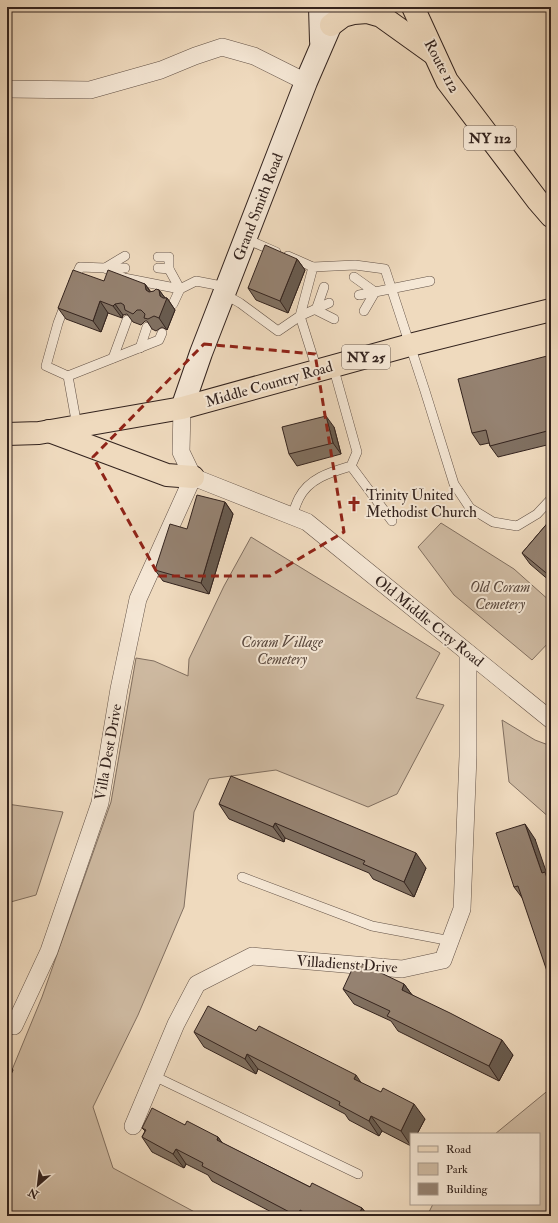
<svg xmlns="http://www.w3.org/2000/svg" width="558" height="1223" font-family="'IM FELL Double Pica',serif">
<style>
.green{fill:#cfbba3;stroke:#816f60}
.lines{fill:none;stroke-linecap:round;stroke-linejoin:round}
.lane-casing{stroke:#625146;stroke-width:10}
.street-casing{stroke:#625146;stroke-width:18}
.secondary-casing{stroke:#33231e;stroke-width:24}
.primary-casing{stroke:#33231e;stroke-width:24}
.lane{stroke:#f5e7d5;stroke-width:9}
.street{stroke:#f5e7d5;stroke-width:17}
.secondary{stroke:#f5e7d5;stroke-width:22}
.primary{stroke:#efdabe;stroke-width:22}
.wall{fill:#807061;stroke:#33231e}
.shaded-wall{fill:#685b4f;stroke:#33231e}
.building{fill:#958271;stroke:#33231e}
.marked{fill:none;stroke:#8f2418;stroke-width:3;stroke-dasharray:8 5;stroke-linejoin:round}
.labels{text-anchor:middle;stroke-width:4;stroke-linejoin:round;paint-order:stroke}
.shield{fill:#f5e7d5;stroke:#6d5e55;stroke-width:1}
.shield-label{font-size:14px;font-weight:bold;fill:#33231e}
.street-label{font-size:15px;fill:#33231e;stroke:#f5e7d5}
.poi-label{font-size:15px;fill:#33231e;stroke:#f5e7d5;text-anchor:start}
.park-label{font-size:15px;font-style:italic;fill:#5a493f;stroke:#f5e7d5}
</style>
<rect width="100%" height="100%" fill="#efdabe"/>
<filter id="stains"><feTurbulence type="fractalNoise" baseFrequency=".005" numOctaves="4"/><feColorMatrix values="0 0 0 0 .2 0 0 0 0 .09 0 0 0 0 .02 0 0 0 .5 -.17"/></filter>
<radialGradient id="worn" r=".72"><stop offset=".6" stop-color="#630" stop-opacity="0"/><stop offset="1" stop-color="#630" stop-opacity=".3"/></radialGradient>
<g class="green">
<polygon points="441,523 514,569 551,602 551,640 532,660 454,595 418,547"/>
<polygon points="251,537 440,653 416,698 444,705 397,794 368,807 276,770 209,779 194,812 184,907 138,1015 93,1107 113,1168 202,1216 7,1216 7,1082 42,997 111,802 136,658 154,661 188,676 189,659 224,586"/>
<polygon points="502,720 535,740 551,746 551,819 509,782"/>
<polygon points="7,804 63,812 36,895 7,903"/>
<polygon points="551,1088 551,1216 427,1216 433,1204 539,1204 539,1134 495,1134"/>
</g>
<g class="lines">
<defs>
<g id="lane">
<polyline points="246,239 276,252"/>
<polyline points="288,256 313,267"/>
<polyline points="158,257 169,257 169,269 180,289 173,304"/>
<polyline points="105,268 125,256"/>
<polyline points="107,268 125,268"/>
<polyline points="158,268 169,269"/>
<polyline points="354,277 375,292 359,295"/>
<polyline points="73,283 80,267 105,268 124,278 180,289 196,281 227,287"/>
<polyline points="324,287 316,310 334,319"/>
<polyline points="224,294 240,303 278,331 300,316 313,267 355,265 385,269 425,391 454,484 470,508 493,522 517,526 537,514 551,499"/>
<polyline points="66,302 58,323 46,366 68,376 77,426"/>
<polyline points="364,311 375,292 430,281"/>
<polyline points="140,348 147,327"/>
<polyline points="113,358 127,320"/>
<polyline points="317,370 300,316 329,303"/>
<polyline points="68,376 159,340 162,333"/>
<polyline points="351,466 392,521"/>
<path d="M292 516C294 510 296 504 299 498 309 478 331 472 351 466L357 452 333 366"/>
<polyline points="242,877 372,926 451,941"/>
<polyline points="154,1076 358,1174"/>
</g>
<g id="street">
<polyline points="7,89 90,90 161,70 195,56 222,47 254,56 306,82"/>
<polyline points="182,408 181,452 193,477 307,522 551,720"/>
<polyline points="14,1026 49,951 100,803 119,689 138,599 193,477"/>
<polyline points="133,1126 176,1024 197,984 252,956 402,969 443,960 462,909 468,756 468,653"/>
</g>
<g id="secondary">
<polyline points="320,7 321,41"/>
<polyline points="182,408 201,353 306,82 338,8"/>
</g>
<g id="primary">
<polyline points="413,7 447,81 538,201 551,216"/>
<polyline points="331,25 343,16 354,13 367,12 381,16 434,54"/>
<polyline points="49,431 167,475 193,477"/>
<polyline points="7,434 39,433 182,408 410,345 551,310"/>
</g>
</defs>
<use href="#lane" class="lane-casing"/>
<use href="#street" class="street-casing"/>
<use href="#secondary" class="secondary-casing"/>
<use href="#primary" class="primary-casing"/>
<use href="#lane" class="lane"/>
<use href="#street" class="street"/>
<use href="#secondary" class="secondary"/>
<use href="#primary" class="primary"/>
</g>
<g class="wall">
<polygon points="297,259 305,270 288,313 256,300 248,288"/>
<polygon points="104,281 145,284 151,292 159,290 165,298 167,298 175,310 167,330 162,327 156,331 152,329 147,321 145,321 141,325 133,322 127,314 123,315 122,318 108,313 101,332 66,319 58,308"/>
<polygon points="551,355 551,444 498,457 490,446 489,443 480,445 472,433"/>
<polygon points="334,427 341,454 297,466 289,454"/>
<polygon points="225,502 233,514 209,594 163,581 155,570"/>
<polygon points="551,519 551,582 530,564 522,553"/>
<polygon points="219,804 426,868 414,897 373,879 369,873 285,838 284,842 229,819"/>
<polygon points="535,839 523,899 514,887"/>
<polygon points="404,984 412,995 513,1055 499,1081 398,1031 391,1021 354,1004 343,989"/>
<polygon points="256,1031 361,1083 425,1119 417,1134 411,1134 411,1146 382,1131 379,1136 349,1120 345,1114 258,1069 256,1074 204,1047 194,1032"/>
<polygon points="185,1125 218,1137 222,1143 310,1187 362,1208 368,1216 279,1216 212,1181 208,1175 186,1164 184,1168 152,1152 142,1137 145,1131 142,1128"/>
</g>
<g class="shaded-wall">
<polygon points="297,259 305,270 288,313 280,301"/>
<polygon points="145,284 153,296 146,290"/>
<polygon points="159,290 166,299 167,298 175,310 167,330 159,318 160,296"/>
<polygon points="100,301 108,313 101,332 93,321"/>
<polygon points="115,304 123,315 122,318 113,306"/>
<polygon points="326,416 334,427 341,454 333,443"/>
<polygon points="225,502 233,514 209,594 201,583"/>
<polygon points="275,823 285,838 284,842 273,827"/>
<polygon points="525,824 535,839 548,877 551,881 551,891 542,873"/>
<polygon points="416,853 426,868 414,897 404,882"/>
<polygon points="404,984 415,999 402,990"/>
<polygon points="502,1040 513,1055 499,1081 489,1066"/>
<polygon points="247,1054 258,1069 256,1074 245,1059"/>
<polygon points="8,1063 13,1070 7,1084 7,1067"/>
<polygon points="356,1075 366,1090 354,1079"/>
<polygon points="414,1104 425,1119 417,1134 411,1134 411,1146 401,1131"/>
<polygon points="371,1116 382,1131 379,1136 369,1121"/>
<polygon points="218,1137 229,1152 217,1140"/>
<polygon points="176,1149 186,1164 184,1168 173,1154"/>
<polygon points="362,1208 368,1216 358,1216"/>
<polygon points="300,1210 304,1216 297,1216"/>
</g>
<g class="building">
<polygon points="265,245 297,259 280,301 248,288"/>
<polygon points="73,270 104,281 108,270 145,284 146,290 149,292 154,291 156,289 159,290 160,296 163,298 167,298 159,318 154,316 148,319 144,318 145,314 141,310 137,310 133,314 125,310 124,305 121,303 115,304 113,306 100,301 93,321 58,308"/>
<polygon points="551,355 551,430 490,446 486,430 472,433 458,379"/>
<polygon points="326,416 333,443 289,454 282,427"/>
<polygon points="197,495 225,502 201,583 155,570 170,524 187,529"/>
<polygon points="551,519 551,577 522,553"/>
<polygon points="231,776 416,853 404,882 363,864 365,861 275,823 273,827 219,804"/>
<polygon points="525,824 542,873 545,872 551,891 551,983 518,886 514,887 496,833"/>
<polygon points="356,961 404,984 402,990 450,1013 502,1040 489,1066 387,1016 390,1011 343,989"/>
<polygon points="551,987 551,999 548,989"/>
<polygon points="208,1006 256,1031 259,1026 356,1075 354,1079 381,1092 383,1088 414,1104 401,1131 371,1116 369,1121 339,1105 340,1102 247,1054 245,1059 194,1032"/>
<polygon points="152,1108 185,1125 187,1121 218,1137 217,1140 310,1187 312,1183 362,1208 358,1216 311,1216 300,1210 297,1216 202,1166 203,1163 176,1149 173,1154 142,1137 146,1130 142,1128"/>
</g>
<path class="marked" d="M204 344 315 354 344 532 270 576H159L93 457Z"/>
<defs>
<symbol id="church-bare" viewBox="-9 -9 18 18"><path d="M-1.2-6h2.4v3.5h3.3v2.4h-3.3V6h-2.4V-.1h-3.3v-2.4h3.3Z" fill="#8f2418" stroke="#f5e7d5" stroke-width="2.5" paint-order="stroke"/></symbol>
</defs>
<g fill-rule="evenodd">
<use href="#church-bare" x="343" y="493" width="22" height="22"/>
</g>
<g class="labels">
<g class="shield">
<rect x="464" y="126" width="52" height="24" rx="3"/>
<rect x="342" y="345" width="48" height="24" rx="3"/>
</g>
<g class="shield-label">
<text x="490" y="143">NY 112</text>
<text x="366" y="362">NY 25</text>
</g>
<g class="street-label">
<text transform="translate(442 66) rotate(62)" y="5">Route 112</text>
<text transform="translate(258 207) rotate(-69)" y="5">Grand Smith Road</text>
<text transform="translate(269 384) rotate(-16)" y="5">Middle Country Road</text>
<text transform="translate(429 621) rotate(39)" y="5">Old Middle Crty Road</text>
<text transform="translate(108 752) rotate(-80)" y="5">Villa Dest Drive</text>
<text transform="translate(347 964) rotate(4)" y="5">Villadienst Drive</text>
</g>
<g class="poi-label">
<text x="366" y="500">Trinity United<tspan x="366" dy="17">Methodist Church</tspan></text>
</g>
<g class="park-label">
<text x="500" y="592">Old Coram<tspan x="500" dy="17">Cemetery</tspan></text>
<text x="282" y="647">Coram Village<tspan x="282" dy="17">Cemetery</tspan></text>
</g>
</g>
<rect width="558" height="1223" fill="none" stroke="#efdabe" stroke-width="24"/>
<rect x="8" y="8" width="542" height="1207" fill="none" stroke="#33231e" stroke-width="2"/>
<rect x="12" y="12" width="534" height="1199" fill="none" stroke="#33231e"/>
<rect x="410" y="1133" width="130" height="72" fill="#f5e7d5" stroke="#a7998c"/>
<rect x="418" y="1146" width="20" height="6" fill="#efdabe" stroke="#a7998c"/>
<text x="446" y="1153" font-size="12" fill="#33231e">Road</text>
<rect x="418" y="1163" width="20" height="12" fill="#cfbba3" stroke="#a7998c"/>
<text x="446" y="1173" font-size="12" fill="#33231e">Park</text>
<rect x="418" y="1183" width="20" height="12" fill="#958271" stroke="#a7998c"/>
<text x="446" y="1193" font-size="12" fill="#33231e">Building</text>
<g transform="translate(38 1185) rotate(208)" stroke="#f5e7d5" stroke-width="3" paint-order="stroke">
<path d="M0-3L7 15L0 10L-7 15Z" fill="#33231e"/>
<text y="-6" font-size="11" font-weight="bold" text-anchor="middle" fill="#33231e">N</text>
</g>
<rect width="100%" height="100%" filter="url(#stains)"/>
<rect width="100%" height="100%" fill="url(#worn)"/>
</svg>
